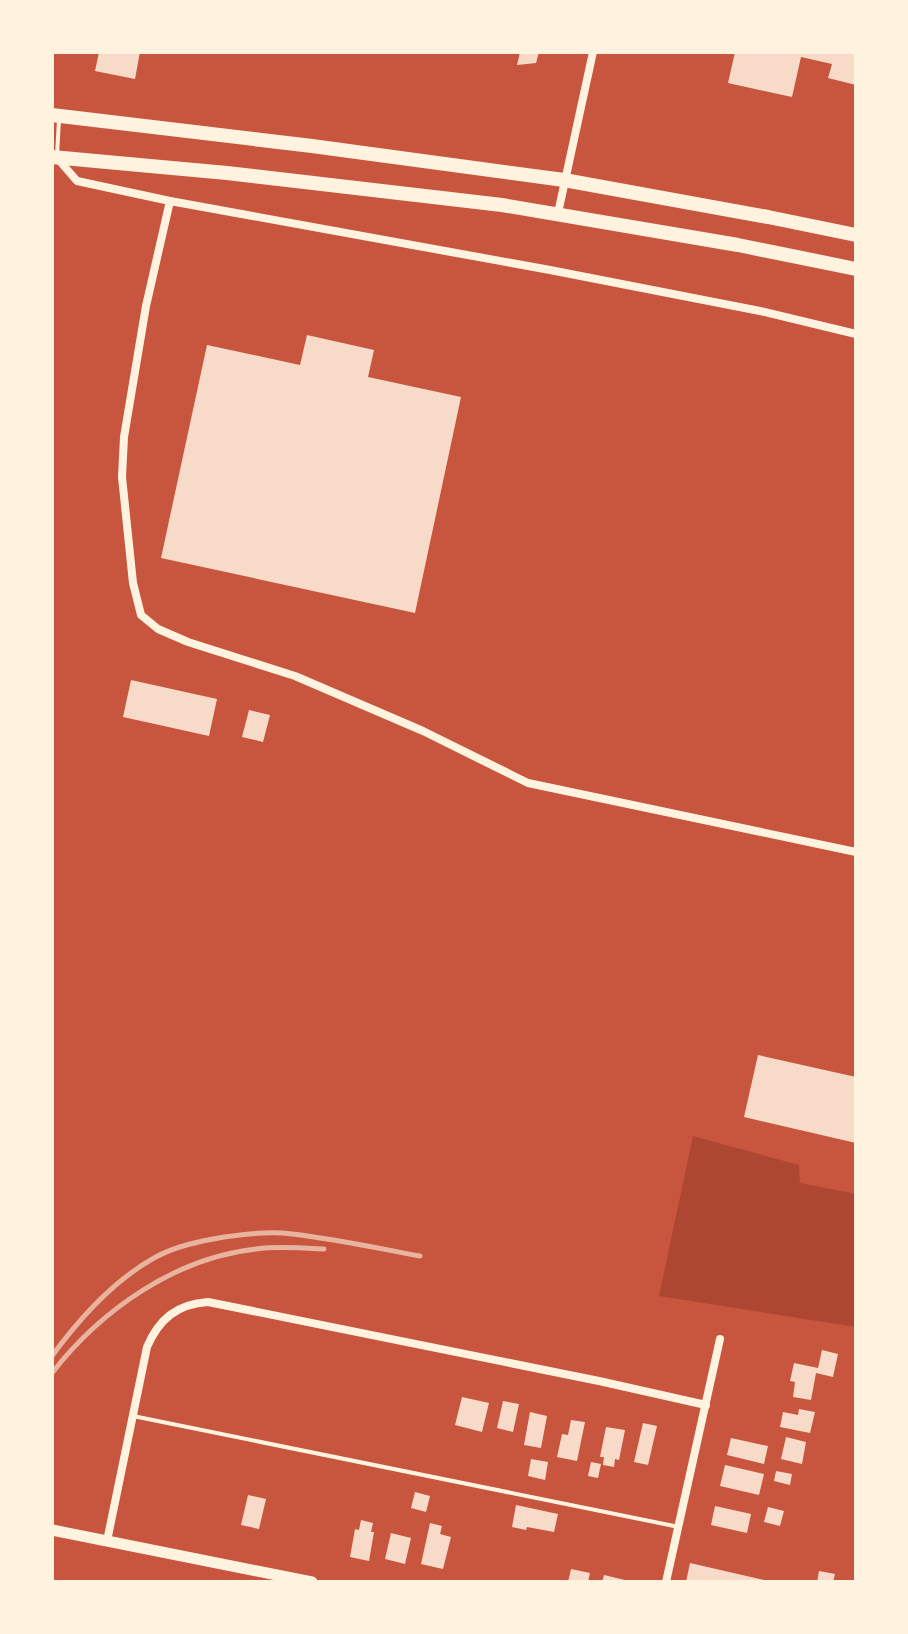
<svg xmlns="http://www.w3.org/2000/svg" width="908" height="1634" font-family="Figtree,sans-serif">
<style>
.green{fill:#ae4732}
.building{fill:#f7dbc8}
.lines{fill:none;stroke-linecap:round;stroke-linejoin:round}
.service{stroke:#fff3e0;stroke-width:4}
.minor{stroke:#fff3e0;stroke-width:8}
.tertiary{stroke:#fff3e0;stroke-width:11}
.primary{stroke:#fff3e0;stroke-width:14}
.rail{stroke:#e9b49f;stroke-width:5}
</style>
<rect width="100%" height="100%" fill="#c8553d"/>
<polygon class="green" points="693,1136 799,1165 800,1183 856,1194 856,1327 659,1296"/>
<g class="building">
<polygon points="99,52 140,52 135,79 95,71"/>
<polygon points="520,52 539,52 536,63 517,65"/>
<polygon points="735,52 856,52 856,85 828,78 832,64 801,57 792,97 728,83"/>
<polygon points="307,335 374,350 368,377 461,397 415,613 161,558 207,345 300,365"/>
<polygon points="131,680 217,699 209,736 123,717"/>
<polygon points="249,710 270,715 263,742 242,737"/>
<polygon points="758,1055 856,1077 856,1143 744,1117"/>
<polygon points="822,1350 838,1354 833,1377 816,1373 811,1400 793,1397 795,1382 790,1381 794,1363 818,1368"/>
<polygon points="462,1397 489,1403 482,1432 455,1425"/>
<polygon points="503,1401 519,1404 513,1432 497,1428"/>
<polygon points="799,1409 815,1412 810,1433 780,1427 783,1412 798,1415"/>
<polygon points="530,1412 547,1416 541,1448 524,1445"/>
<polygon points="571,1420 585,1422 577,1461 557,1457 562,1434 568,1435"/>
<polygon points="643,1423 657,1426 648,1465 634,1462"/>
<polygon points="606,1427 625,1430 619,1460 615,1459 614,1467 603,1465 604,1457 600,1457"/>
<polygon points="786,1437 806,1442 802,1464 781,1459"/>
<polygon points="731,1438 768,1446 764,1464 727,1455"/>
<polygon points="531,1459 548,1462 545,1480 528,1476"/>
<polygon points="591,1462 601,1464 598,1478 588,1476"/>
<polygon points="725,1465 764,1474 759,1495 720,1486"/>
<polygon points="776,1471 792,1474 790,1485 774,1481"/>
<polygon points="415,1492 430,1496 426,1512 411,1508"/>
<polygon points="248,1495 266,1499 259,1529 241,1525"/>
<polygon points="516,1505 558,1514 554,1532 527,1527 526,1530 512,1527"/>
<polygon points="715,1506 751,1514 747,1533 711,1525"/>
<polygon points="768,1507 784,1511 780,1526 764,1522"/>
<polygon points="361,1520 373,1523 371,1532 374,1532 369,1561 350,1557 355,1529 359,1530"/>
<polygon points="430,1523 442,1526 440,1534 451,1537 443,1569 421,1564"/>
<polygon points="391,1533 411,1538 405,1564 385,1559"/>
<polygon points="690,1563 768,1581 768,1582 686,1582"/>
<polygon points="571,1569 590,1573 588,1582 568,1582"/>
<polygon points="819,1571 835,1574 833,1582 817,1582"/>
<polygon points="604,1575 629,1581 628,1582 602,1582"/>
</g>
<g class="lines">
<g class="service">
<polyline points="57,155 59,120"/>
<polyline points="133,1416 679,1527"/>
</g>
<g class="minor">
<polyline points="58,159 77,181 170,201 550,270 760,311 856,334"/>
<polyline points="170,201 146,306 124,437 122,477 133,583 141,615 158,629 188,642 295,676 423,731 528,783 856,852"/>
<polyline points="558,213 593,52"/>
<path d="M107 1541 147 1347C159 1319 177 1304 208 1302L599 1381 706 1405"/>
<polyline points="666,1582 720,1339"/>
</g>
<polyline class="tertiary" points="52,1530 312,1582"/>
<g class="primary">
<polyline points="52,115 312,146 564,180 768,217 856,235"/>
<polyline points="52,157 227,173 502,205 738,245 856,269"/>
</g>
<g class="rail">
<path d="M52 1356C79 1319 113 1281 154 1258 175 1246 201 1241 224 1237 246 1234 270 1231 292 1234 335 1239 377 1248 420 1256"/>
<path d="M52 1373C101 1310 175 1258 256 1249 279 1246 301 1248 324 1249"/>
</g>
</g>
<rect width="908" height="1634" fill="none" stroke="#fff3e0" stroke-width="108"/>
</svg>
